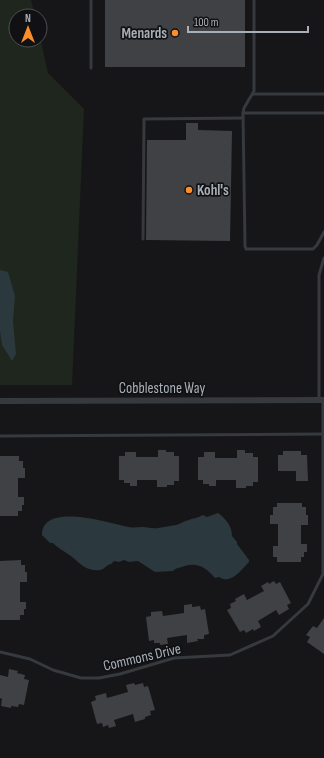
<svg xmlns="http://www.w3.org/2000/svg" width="324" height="758" font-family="'Sofia Sans Condensed',sans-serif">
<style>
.green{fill:#1e261d}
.water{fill:#2b383d}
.building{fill:#404145}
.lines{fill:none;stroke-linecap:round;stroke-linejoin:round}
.lane{stroke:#36393d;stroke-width:3}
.street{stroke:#36393d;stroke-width:6}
.poi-dot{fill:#fc8e2a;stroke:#111113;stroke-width:1.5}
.labels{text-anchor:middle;stroke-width:3.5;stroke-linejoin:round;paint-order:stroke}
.poi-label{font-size:15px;font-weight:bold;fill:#a7b0b9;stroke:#111113;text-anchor:end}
.street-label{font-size:15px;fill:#a7b0b9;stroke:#111113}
</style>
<rect width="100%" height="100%" fill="#161618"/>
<polygon class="green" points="0,0 31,0 35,16 16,16 16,40 40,40 40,37 48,73 84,109 72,385 0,385"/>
<g class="water">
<polygon points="0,270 8,272 15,296 13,321 16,354 12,361 2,345 0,331"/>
<path d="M218 513C226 519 232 526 232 536L237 542V544L249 560V562C241 570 231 585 219 577L215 578C206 567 196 561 182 567 178 568 176 568 173 571L155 572 138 561 129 562 124 560 119 562 114 561 111 564C106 565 105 569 100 570 84 572 79 561 68 554 62 550 58 548 53 543H50L42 535C42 501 112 524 128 527 132 528 138 527 143 527 148 527 153 529 158 528 164 527 170 526 176 525 180 524 184 521 189 520 194 518 198 518 203 515L207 517Z"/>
</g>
<g class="building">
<rect x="105" y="0" width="140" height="67"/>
<polygon points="186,123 198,123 198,130 232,131 230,241 146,240 147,140 186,140"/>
<polygon points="158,450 166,450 166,452 174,452 174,456 179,456 179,481 174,481 174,485 167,485 167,487 157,487 157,480 137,480 137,486 130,486 130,483 124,483 124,480 119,480 119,456 125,456 125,452 136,452 136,457 158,457"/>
<polygon points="237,450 245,450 245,453 253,453 253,457 258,457 258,482 253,482 253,486 246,486 246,488 236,488 236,480 216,480 216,486 209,486 209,484 203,484 203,480 198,480 198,457 204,457 204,452 215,452 215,458 237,458"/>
<polygon points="283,451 301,451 301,455 307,455 308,481 296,481 296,471 278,471 278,455 283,455"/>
<polygon points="0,456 19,456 19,461 23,461 23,468 25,468 25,478 18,478 18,497 24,497 24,505 22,505 22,511 18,511 18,516 0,516"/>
<polygon points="277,503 302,503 302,507 306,507 306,515 308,515 308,525 301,525 301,544 307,544 307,552 304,552 304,557 301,557 301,562 277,562 277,557 273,557 273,546 278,546 278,524 270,524 270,515 273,515 273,507 277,507"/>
<polygon points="21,560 21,565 25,565 25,572 27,572 27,582 20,582 20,602 26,602 26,609 24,609 24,615 20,615 20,620 0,620 0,561"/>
<polygon points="274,581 276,584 280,582 291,603 287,605 289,609 279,615 276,610 258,621 261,627 254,631 253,629 246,633 244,630 240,632 227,610 231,608 230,604 236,601 235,599 244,594 247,600 264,591 261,586 268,582 269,584"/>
<polygon points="192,604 192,607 200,606 201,610 205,609 209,634 204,635 204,639 197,639 198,641 187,643 187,635 167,638 168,644 160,645 160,643 154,643 154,640 149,641 146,617 151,616 151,612 162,611 163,616 184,613 184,605"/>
<polygon points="324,618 324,654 307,642 310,637 306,635 313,626 317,628"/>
<polygon points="9,669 18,671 17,673 25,675 24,679 29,680 24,705 19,704 18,707 11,706 11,708 1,706 2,699 0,698 0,675 8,677"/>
<polygon points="134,683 135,685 143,683 144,687 148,686 155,710 150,711 151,715 145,717 145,719 135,722 133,714 114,720 116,726 109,728 108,725 103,727 102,723 97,724 91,702 96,700 95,696 106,693 107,698 128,692 126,685"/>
</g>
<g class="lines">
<g class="lane">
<polyline points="254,0 254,91 244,108 243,113 245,246 246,249 313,249 317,245 324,232"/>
<polyline points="91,68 91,0"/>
<polyline points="253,94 324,94"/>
<polyline points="243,113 324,113"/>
<polyline points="143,239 144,119 243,118"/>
<polyline points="319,400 319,275 324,258"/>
<polyline points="0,436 324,434"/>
<polyline points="0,652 30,659 53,670 81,678 99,678 120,674 174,658 230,655 273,636 308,604 323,574 323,400"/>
</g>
<polyline class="street" points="0,401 324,400"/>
</g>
<g class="poi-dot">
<circle cx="175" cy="33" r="4"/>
<circle cx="189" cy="190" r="4"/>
</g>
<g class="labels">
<g class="poi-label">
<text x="167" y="38">Menards</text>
<text x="197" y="195" text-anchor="start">Kohl's</text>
</g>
<g class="street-label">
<text x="162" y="393">Cobblestone Way</text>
<text transform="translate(142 657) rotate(-13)" y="5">Commons Drive</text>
</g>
</g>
<g transform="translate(28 28)"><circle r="19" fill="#111113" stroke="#4d5155"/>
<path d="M0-3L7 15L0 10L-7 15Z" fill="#fc8e2a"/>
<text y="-6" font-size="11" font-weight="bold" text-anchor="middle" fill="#a7b0b9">N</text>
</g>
<path d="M188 26v6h120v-6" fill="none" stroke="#a7b0b9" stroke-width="2"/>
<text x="194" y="26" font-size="12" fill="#a7b0b9" stroke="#111113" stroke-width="3" paint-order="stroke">100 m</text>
</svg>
